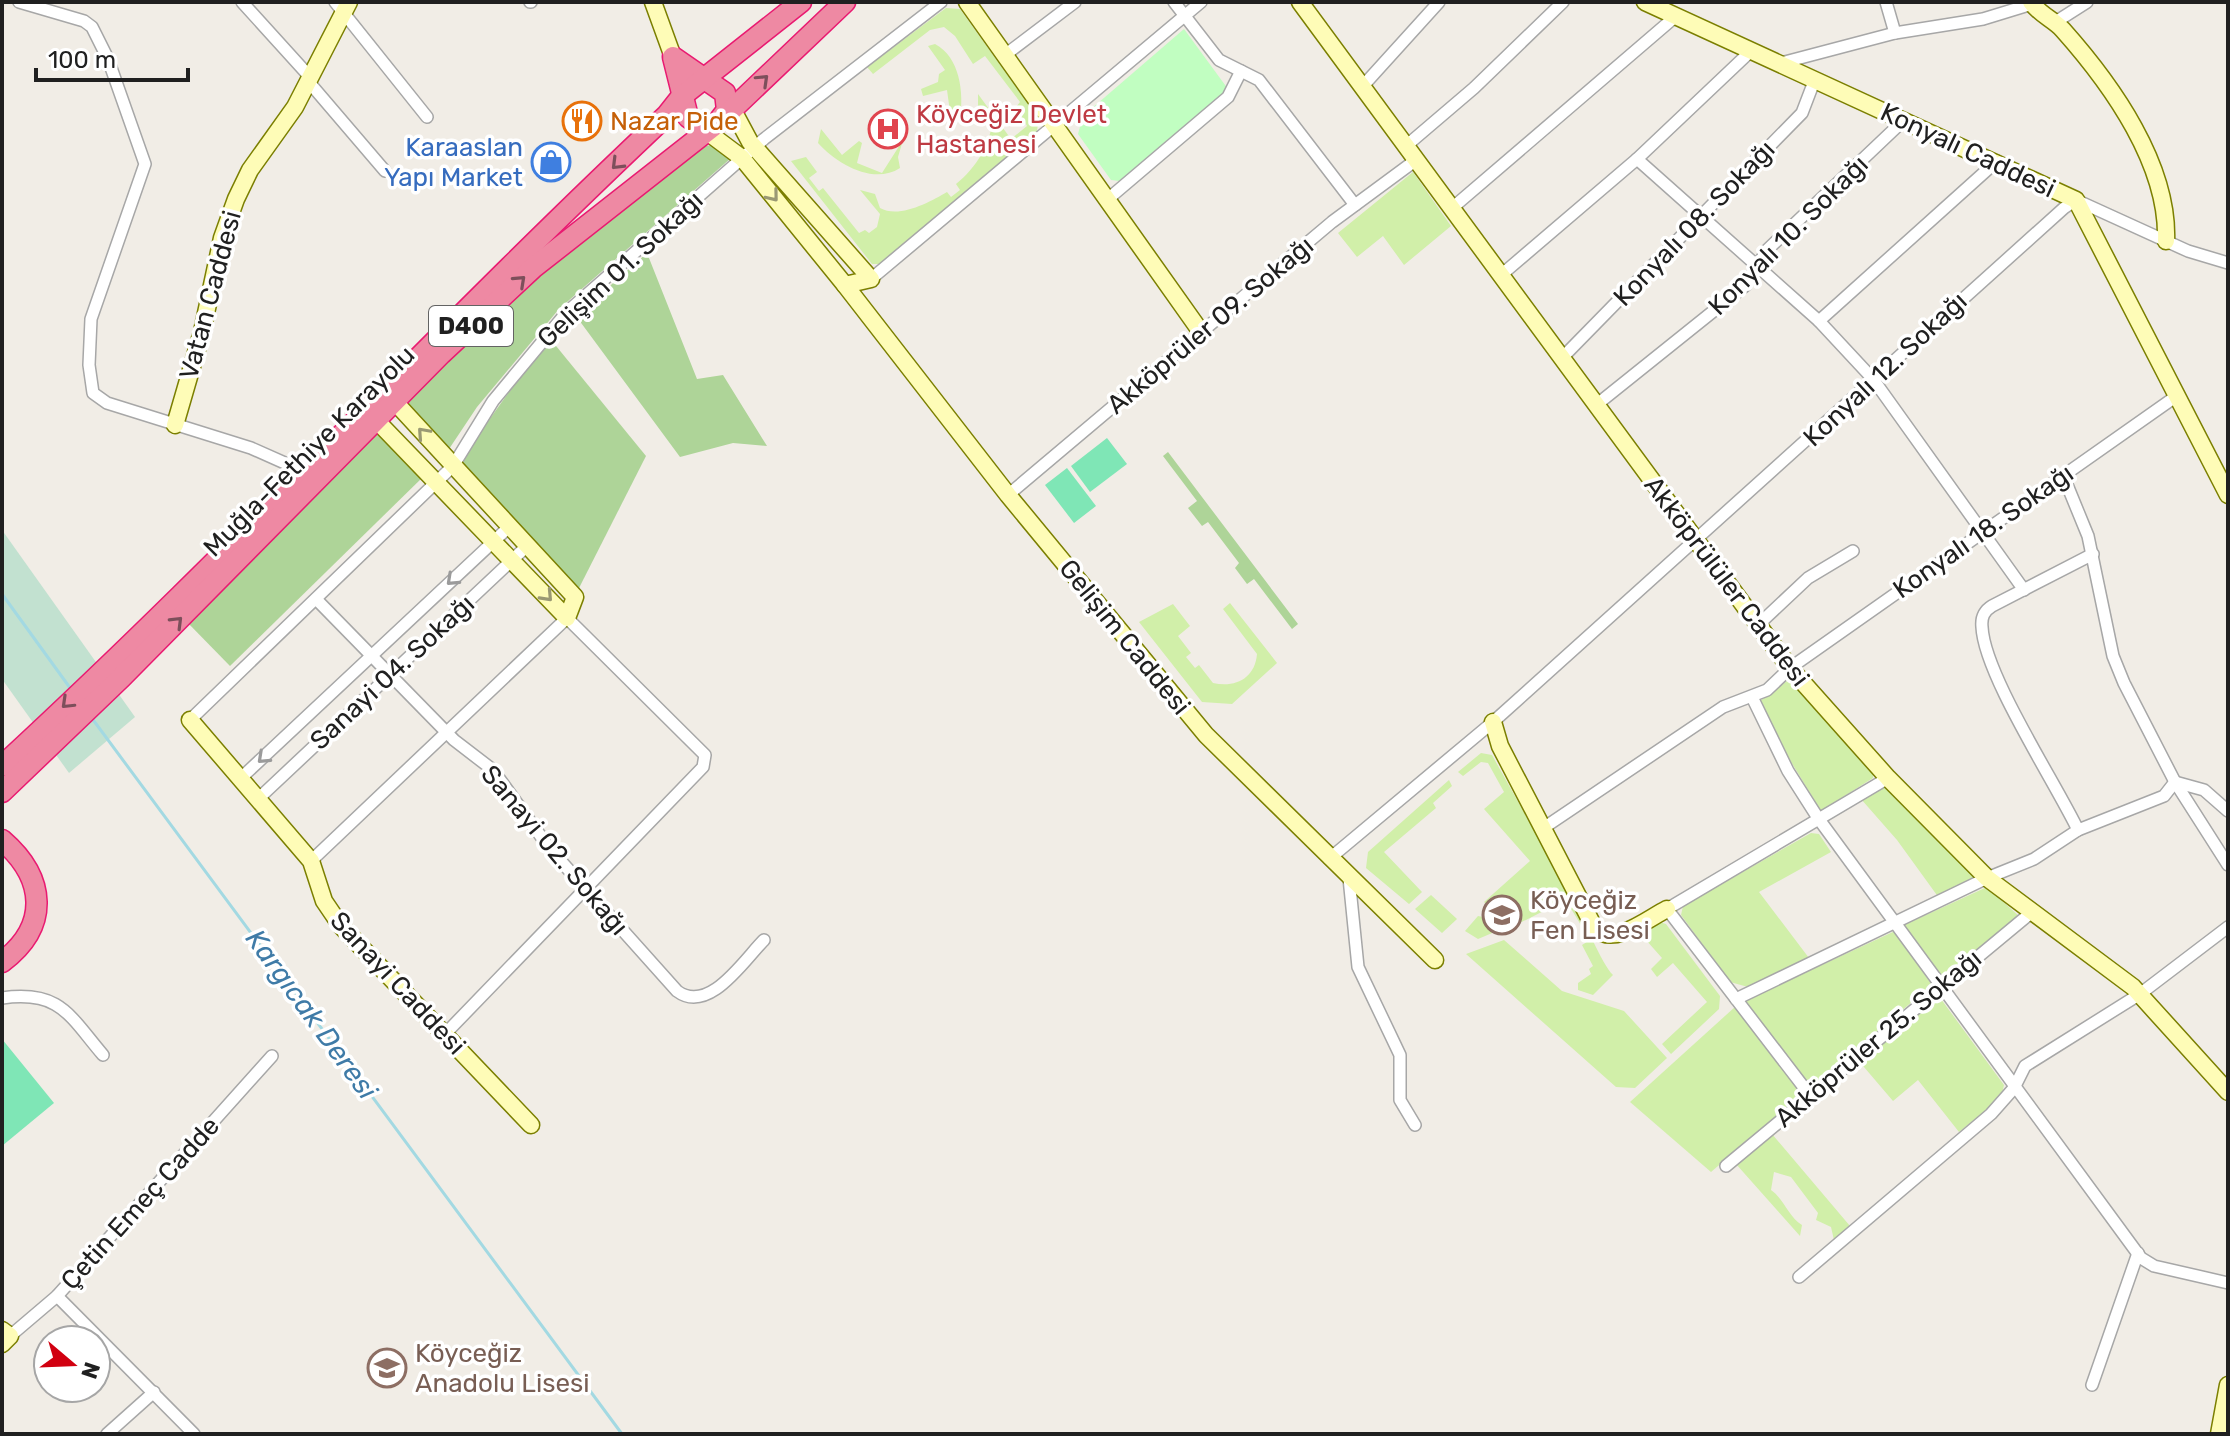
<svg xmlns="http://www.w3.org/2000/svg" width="2230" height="1436" font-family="Rubik,sans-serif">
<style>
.grass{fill:#d1efa9}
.forest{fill:#aed498}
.wetland{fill:#c2e1d0}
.park{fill:#c1fec1}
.pitch{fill:#7fe6b6}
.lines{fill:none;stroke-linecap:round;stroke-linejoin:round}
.stream{stroke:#a3d9e2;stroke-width:3}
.street-casing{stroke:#a7a7a7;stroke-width:14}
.secondary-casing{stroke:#7b7f00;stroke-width:19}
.highway-casing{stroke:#e91a71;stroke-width:23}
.street{stroke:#fff;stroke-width:11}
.secondary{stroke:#fefcb7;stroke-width:16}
.highway{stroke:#ee89a3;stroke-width:20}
.oneway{stroke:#7d4f5b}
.oneway2{stroke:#9a9973}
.oneway3{stroke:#9b9b9b}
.labels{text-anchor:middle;stroke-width:7;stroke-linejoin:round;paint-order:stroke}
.shield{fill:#fff;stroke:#636363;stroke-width:2}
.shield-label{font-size:24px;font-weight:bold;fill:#202020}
.health-label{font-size:26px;fill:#be3a42;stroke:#fff;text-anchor:start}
.food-label{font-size:26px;fill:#c56008;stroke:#fff;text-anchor:start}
.shop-label{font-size:26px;fill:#366cbe;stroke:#fff;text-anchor:end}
.street-label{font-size:26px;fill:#202020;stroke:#fff}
.education-label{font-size:26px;fill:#785e54;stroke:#fff;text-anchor:start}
.water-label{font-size:28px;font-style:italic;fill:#3f7ba7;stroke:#fff}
</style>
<rect width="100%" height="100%" fill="#f1ede6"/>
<g class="grass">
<path d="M946 8 960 9 1039 119 1036 136 880 264H872L791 161 806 157 817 172 809 178 819 191 823 188 859 233 865 230 869 233 877 227 880 214 860 190 875 194 880 208C899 219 930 202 947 192L951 197 960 190 956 184C977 167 990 145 993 118L978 112V94L1011 139 1027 126 1016 107 1020 102 985 56 973 64 955 36 944 27 930 30 873 74 867 67Z"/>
<path d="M935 44C960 57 964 93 960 118L951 119 947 90 923 96 921 89 938 82 939 74 945 70 928 46Z"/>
<path d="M821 129 842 155 859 141 862 143 857 163 882 173 903 140 898 157 900 168C874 185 838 165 818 143Z"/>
<polygon points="1413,172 1451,226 1404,265 1383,236 1357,257 1338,233"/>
<path d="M1230 603 1277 663 1232 704 1202 702 1139 622 1173 604 1190 626 1178 636 1191 653 1186 657 1195 668 1199 665 1213 683C1236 688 1255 678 1257 654L1223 609Z"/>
<polygon points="1791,678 1873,770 1873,778 1821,811 1785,752 1760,701"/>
<polygon points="1481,753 1492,755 1571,897 1510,928 1484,902 1530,861 1484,809 1504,792 1488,763 1481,762 1463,776 1458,772"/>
<polygon points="1449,780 1452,786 1433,803 1436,808 1384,852 1422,892 1409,904 1366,868 1368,852"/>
<polygon points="1887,784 1976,877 1939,898 1897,840 1861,799"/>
<polygon points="1811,833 1819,834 1831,852 1759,892 1809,958 1748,987 1730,982 1681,915 1683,906"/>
<polygon points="1987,887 2021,918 1942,977 1904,925"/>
<polygon points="1431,895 1457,919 1442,933 1415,909"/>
<path d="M1575 904C1586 923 1601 963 1613 975L1593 995 1578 990V983L1591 974 1589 969 1593 966 1582 945 1590 940 1570 907Z"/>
<polygon points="1478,916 1483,917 1497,931 1478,939 1465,931"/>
<polygon points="1656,921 1666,924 1720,996 1719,1009 1671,1054 1662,1044 1707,1002 1673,963 1657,977 1651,969 1662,958 1638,931"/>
<polygon points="1895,931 1932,985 1810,1088 1744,1001"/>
<polygon points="1504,940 1562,991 1624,1011 1667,1058 1635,1088 1616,1087 1466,954"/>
<polygon points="1938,995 2004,1085 2001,1098 1959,1132 1918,1080 1893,1101 1858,1060"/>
<polygon points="1736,1006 1803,1093 1711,1172 1630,1102"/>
<path d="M1772 1134 1850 1226 1834 1240 1831 1227 1816 1220 1818 1213 1791 1177 1774 1172 1771 1190C1784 1199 1788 1216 1802 1225L1800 1236 1736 1164Z"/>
</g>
<g class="forest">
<polygon points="711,145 731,158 559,309 477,407 449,449 406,403 544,270 702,147"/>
<polygon points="647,253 697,379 723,375 767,446 733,443 680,457 576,316"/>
<polygon points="552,341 646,456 577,592 459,462 519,378"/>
<polygon points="374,431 425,475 230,666 186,621"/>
<polygon points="1168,452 1298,624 1292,629 1254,579 1247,584 1235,568 1239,563 1208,522 1202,526 1188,508 1197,501 1163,456"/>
</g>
<polygon class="wetland" points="2,530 135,717 69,773 2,679"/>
<polygon class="park" points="1184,29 1228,89 1119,181 1111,180 1078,134 1083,116"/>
<g class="pitch">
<polygon points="1107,438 1127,464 1090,492 1071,466"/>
<polygon points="1067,468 1096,506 1074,523 1045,485"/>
<polygon points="2,1039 54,1103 2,1146"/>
</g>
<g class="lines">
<g class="stream">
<polyline points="2,594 73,692"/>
<polyline points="91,717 622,1434"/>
</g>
<defs>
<g id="street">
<polyline points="19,2 84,21 92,27 108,59 145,164 91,319 89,365 93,393 107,403 251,448 305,472"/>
<polyline points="242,2 310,77"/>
<polyline points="335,2 427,117"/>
<polyline points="530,2 531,2"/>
<polyline points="1174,2 1219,60 1259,80 1355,205"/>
<polyline points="1886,2 1895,33"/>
<polyline points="2054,23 2087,2"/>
<polyline points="1005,55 1075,2"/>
<polyline points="1781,63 1895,33 1983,19 2032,4"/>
<polyline points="308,81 385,171"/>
<polyline points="1362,87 1439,2"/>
<polyline points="1406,146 1474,88 1563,2"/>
<polyline points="1637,159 1819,321 1873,379 2024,590"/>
<polyline points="1108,199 1228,97 1241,71"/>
<polyline points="1451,209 1676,16"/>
<polyline points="1500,276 1637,159 1752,50"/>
<polyline points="871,279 1201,2"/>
<polyline points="1819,321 1997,161"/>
<polyline points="1561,359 1802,113 1815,79"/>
<polyline points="1595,406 1746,285 1767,250 1904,120"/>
<polyline points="2063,475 2088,536 2113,656 2124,683 2175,782 2228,865"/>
<polyline points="1008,495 1332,222 1416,160"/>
<path d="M316 599 454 740 493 770 550 849 677 991C709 1015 744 960 764 940"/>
<polyline points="1758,625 1808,578 1853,551"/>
<polyline points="1752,697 1788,771 1818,818 2141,1258 2154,1266 2228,1283"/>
<polyline points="190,720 453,466 493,401 567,312 764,139 941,2"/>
<polyline points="241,778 509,527"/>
<polyline points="2175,782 2204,790 2228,811"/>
<polyline points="258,799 527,546"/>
<polyline points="1542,829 1723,707 1767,690 1790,668 2178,395"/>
<path d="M2078 830C2055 782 1984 674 1982 627 1981 617 1984 611 1992 606L2093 554"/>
<polyline points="1329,859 1493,722 2064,208 2076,200 2188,251 2228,263"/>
<polyline points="311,861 567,618 705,755 703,767 446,1033"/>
<polyline points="1349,878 1358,967 1400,1055 1400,1100 1415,1125"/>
<path d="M2 998C60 990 69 1015 103 1055"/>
<polyline points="1736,999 1987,878 2034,859 2078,830 2164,796 2175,782"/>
<polyline points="1809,1094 1667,909 1888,778"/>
<polyline points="1726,1166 2032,912"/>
<polyline points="1799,1277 1991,1114 2014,1088 2025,1066 2140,994 2228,927"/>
<polyline points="57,1296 194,1434"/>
<polyline points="10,1336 57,1296 272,1056"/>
<polyline points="2092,1385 2138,1253"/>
<polyline points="107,1434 154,1392"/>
</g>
<g id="secondary">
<polyline points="653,2 673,57"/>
<polyline points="967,2 1201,332"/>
<polyline points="1300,2 1790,668 1888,778 1987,878 2133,987 2228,1092"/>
<polyline points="1645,2 2076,200 2228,495"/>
<path d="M2031 2C2040 15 2053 19 2063 30 2112 85 2169 165 2166 241"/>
<polyline points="698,125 742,158 845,285 871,279 750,142 727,99"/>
<polyline points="845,285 1008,495 1206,735 1435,960"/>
<polyline points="376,420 567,618 575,597 394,401"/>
<polyline points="175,425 202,332 222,238 236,199 250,170 295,107 349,2"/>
<polyline points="190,720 311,861 324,901 341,926 531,1125"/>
<path d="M1493 722 1500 746 1595 929C1616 946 1647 919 1667 909"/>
<polyline points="2,1330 10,1336 2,1344"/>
<polyline points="2219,1434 2228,1385"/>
</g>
<g id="highway">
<polygon points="673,57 725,93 727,110 717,123 700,126 688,117"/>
<path d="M2 766C230 556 441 327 667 115L682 96 801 2"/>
<polyline points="2,792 122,677 441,354 533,268 720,121 845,2"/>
<path d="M2 840C46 878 50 926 2 962"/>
</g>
</defs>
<use href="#street" class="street-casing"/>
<use href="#secondary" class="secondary-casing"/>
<use href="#highway" class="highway-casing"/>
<use href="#street" class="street"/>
<use href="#secondary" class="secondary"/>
<use href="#highway" class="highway"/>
</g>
<defs><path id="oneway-chevron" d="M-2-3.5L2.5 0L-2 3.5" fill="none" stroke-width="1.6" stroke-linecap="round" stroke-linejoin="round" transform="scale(2)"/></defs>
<g class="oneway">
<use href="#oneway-chevron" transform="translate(763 80) rotate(-44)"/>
<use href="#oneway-chevron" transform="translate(617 164) rotate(135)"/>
<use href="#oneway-chevron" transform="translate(520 281) rotate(-43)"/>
<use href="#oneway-chevron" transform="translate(177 622) rotate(-45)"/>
<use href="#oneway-chevron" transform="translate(67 703) rotate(136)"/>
</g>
<g class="oneway2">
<use href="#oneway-chevron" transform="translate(773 196) rotate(51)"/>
<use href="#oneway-chevron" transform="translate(423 433) rotate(-132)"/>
<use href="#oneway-chevron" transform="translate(547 596) rotate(47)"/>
</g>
<g class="oneway3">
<use href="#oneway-chevron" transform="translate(452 580) rotate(137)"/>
<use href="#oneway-chevron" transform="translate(263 758) rotate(137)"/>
</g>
<defs>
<symbol id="restaurant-ring" viewBox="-11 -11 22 22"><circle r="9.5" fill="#fff" stroke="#e8710a" stroke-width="1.5"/><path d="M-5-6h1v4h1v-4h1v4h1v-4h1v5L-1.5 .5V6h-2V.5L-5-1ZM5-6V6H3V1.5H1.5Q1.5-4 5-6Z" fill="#e8710a"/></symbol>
<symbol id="hospital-ring" viewBox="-11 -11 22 22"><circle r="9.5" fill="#fff" stroke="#e0444e" stroke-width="1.5"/><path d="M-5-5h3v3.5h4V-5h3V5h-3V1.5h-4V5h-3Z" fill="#e0444e"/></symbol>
<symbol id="shop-ring" viewBox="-11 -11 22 22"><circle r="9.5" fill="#fff" stroke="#3f7fe0" stroke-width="1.5"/><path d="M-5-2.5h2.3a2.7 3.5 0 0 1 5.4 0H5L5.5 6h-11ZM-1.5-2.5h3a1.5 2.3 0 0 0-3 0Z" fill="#3f7fe0"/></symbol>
<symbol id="school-ring" viewBox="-11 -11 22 22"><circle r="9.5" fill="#fff" stroke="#8d6e63" stroke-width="1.5"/><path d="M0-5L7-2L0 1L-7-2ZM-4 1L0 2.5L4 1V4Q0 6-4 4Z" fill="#8d6e63"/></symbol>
</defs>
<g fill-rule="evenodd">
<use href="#restaurant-ring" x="560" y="99" width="44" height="44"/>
<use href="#hospital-ring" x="866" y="107" width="44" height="44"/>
<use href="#shop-ring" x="529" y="140" width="44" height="44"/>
<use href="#school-ring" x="1480" y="893" width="44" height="44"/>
<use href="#school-ring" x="365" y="1346" width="44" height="44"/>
</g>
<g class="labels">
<rect class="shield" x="429" y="306" width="84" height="40" rx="6"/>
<g class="shield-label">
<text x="471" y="334">D400</text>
</g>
<g class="health-label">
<text x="916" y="123">Köyceğiz Devlet<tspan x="916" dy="30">Hastanesi</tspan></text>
</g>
<g class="food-label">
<text x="610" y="130">Nazar Pide</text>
</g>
<g class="shop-label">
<text x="523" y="156">Karaaslan<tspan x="523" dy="30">Yapı Market</tspan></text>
</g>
<g class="street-label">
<text transform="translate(1968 150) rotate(25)" y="9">Konyalı Caddesi</text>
<text transform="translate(1694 223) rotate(-46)" y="9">Konyalı 08. Sokağı</text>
<text transform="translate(1788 235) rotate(-45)" y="9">Konyalı 10. Sokağı</text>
<text transform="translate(620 269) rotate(-43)" y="9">Gelişim 01. Sokağı</text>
<text transform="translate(210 295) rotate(-75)" y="9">Vatan Caddesi</text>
<text transform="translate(1210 325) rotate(-40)" y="9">Akköprüler 09. Sokağı</text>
<text transform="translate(1885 369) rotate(-43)" y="9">Konyalı 12. Sokağı</text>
<text transform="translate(309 451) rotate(-45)" y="9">Muğla-Fethiye Karayolu</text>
<text transform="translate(1983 531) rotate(-35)" y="9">Konyalı 18. Sokağı</text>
<text transform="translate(1727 581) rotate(53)" y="9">Akköprülüler Caddesi</text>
<text transform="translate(1125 637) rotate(51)" y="9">Gelişim Caddesi</text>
<text transform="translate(392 672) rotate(-43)" y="9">Sanayi 04. Sokağı</text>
<text transform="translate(555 850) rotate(50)" y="9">Sanayi 02. Sokağı</text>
<text transform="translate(398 983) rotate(47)" y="9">Sanayi Caddesi</text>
<text transform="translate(1878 1038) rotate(-40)" y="9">Akköprüler 25. Sokağı</text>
<text transform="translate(140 1203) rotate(-48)" y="9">Çetin Emeç Cadde</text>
</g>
<g class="education-label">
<text x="1530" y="909">Köyceğiz<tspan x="1530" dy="30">Fen Lisesi</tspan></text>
<text x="415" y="1362">Köyceğiz<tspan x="415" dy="30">Anadolu Lisesi</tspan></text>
</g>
<g class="water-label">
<text transform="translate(312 1014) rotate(54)" y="10">Kargıcak Deresi</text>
</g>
</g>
<rect width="2230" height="1436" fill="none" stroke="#202020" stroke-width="8"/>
<g transform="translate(72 1364) rotate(109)"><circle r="38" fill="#ffffff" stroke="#a6a6a6" stroke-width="2"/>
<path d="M0-6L14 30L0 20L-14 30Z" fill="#d10010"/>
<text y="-12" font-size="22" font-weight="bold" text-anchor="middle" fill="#202020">N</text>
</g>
<path d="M36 68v12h152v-12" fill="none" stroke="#202020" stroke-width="4"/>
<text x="48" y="68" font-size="24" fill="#202020" stroke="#ffffff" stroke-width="6" paint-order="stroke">100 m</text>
</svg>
